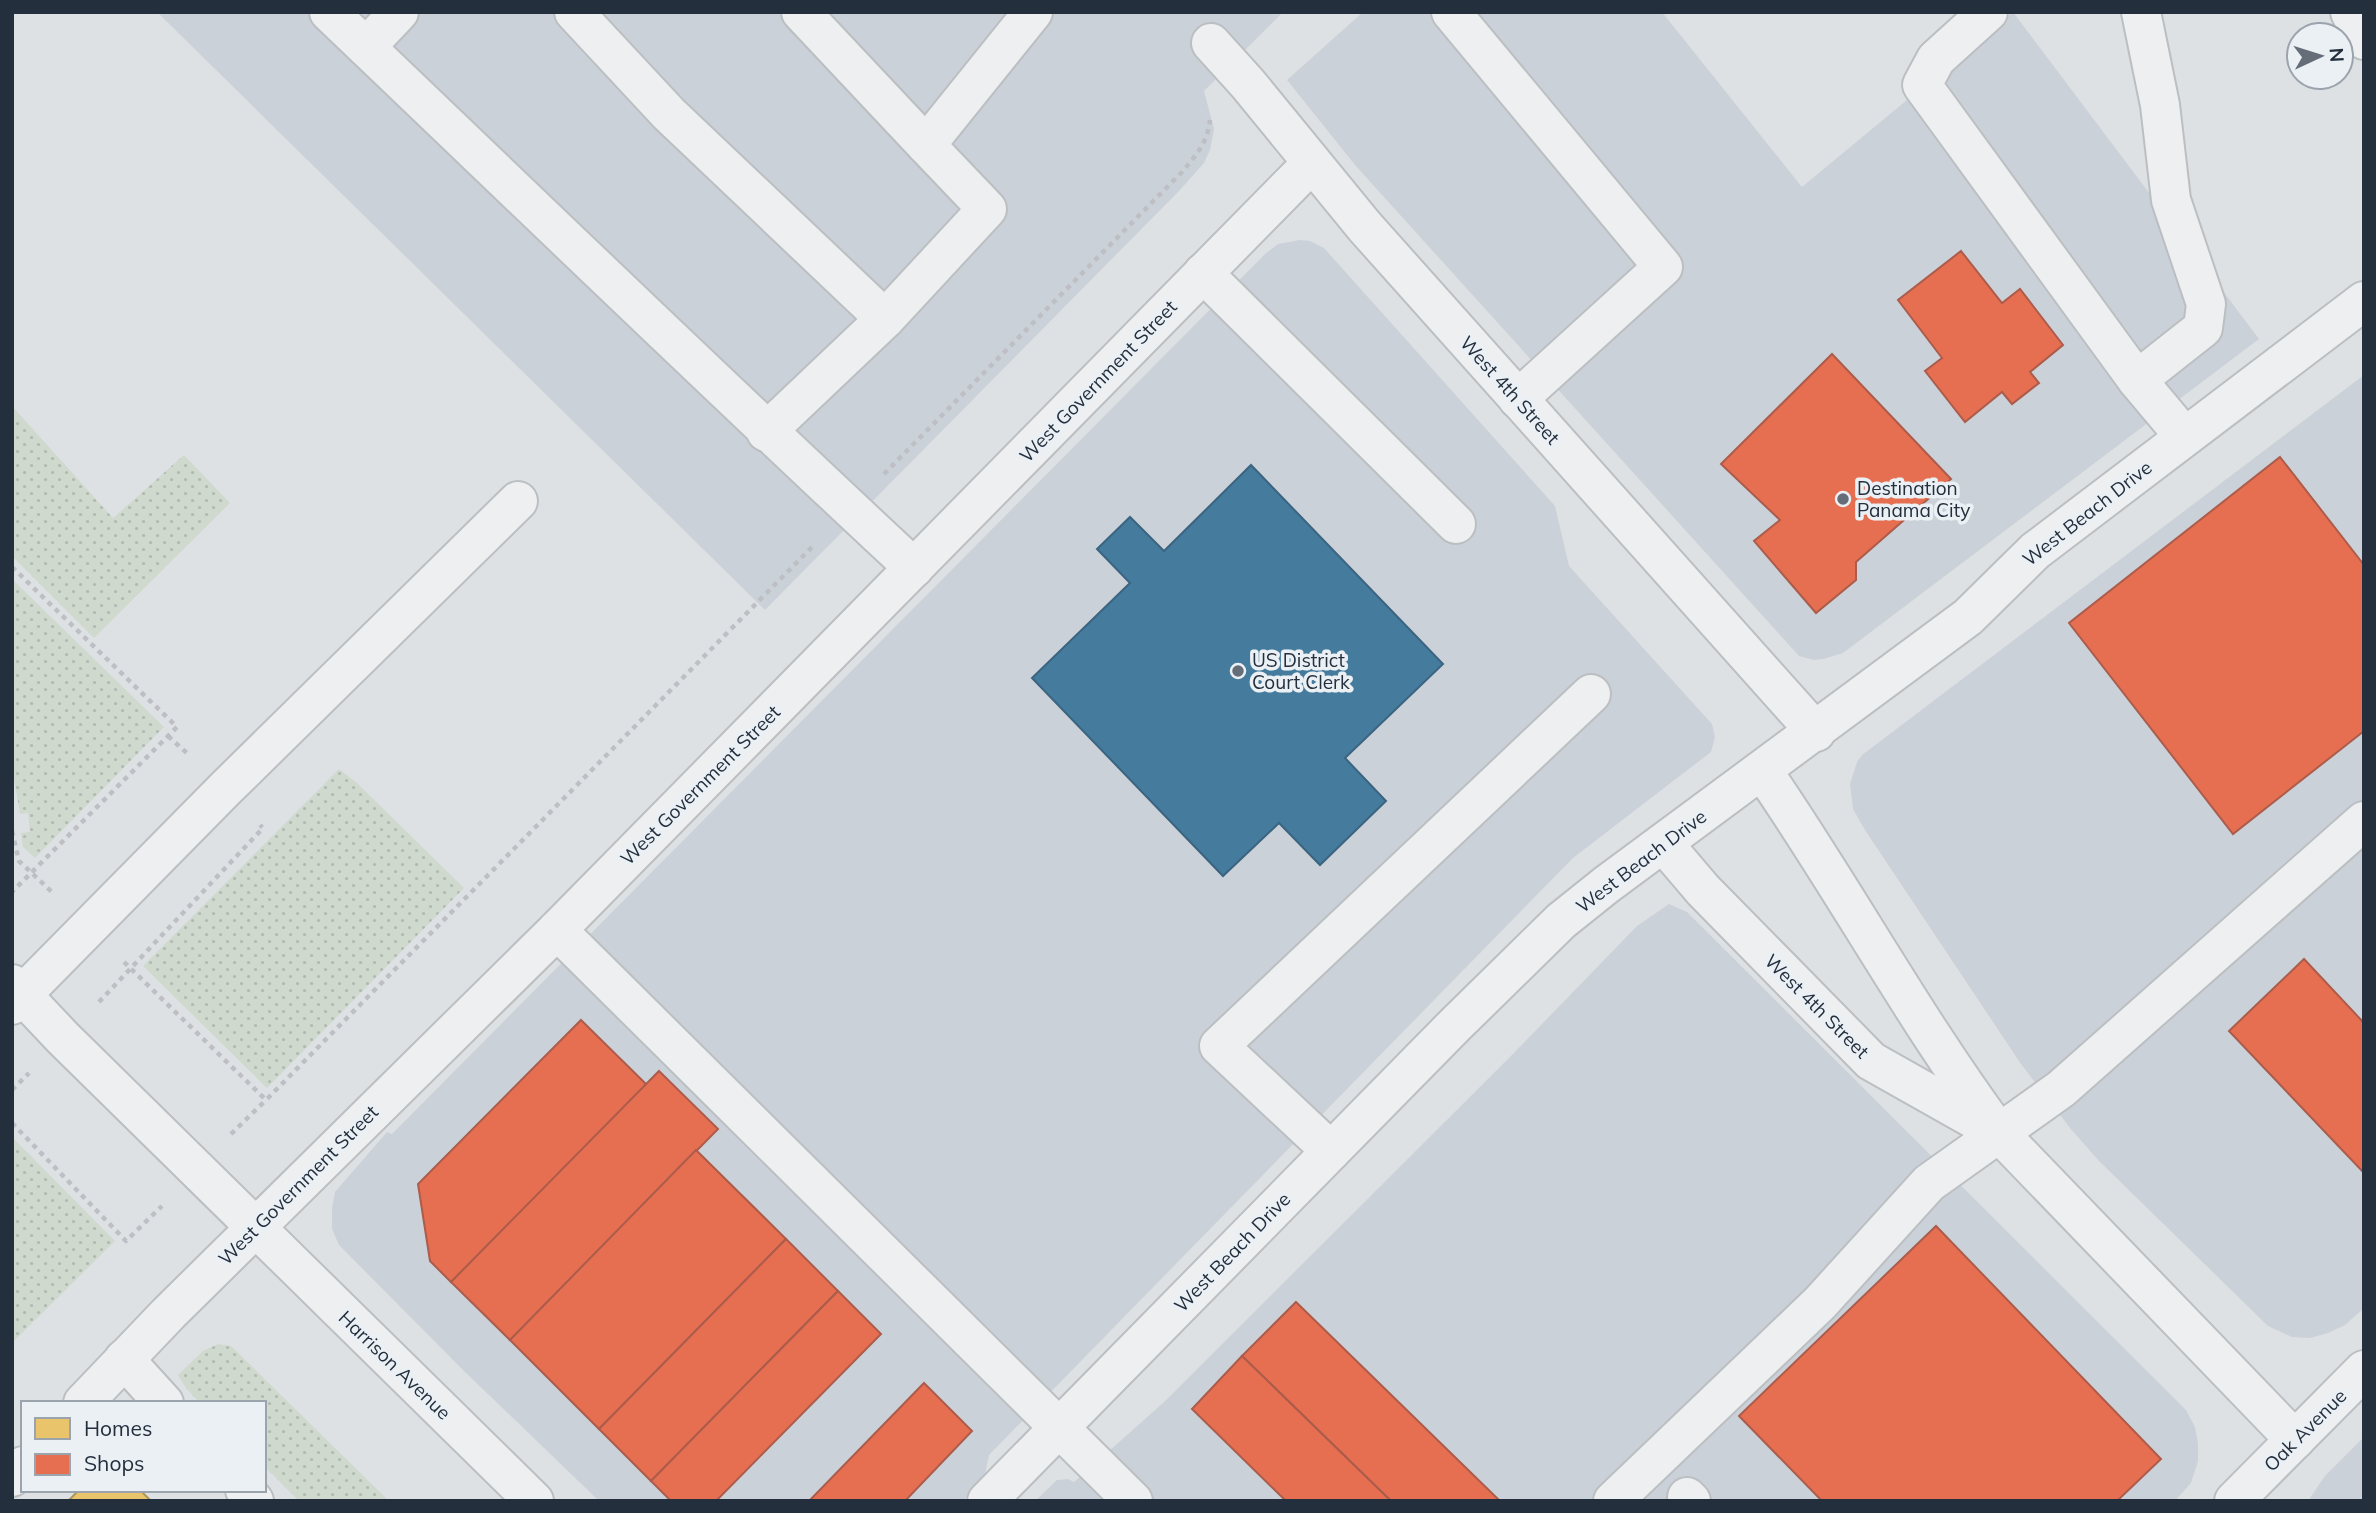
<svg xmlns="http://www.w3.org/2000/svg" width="2376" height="1513" font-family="Mulish,sans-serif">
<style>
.built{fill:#cbd1d8}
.grass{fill:url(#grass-dots)}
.homes{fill:#e9c46a;stroke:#ae975d;stroke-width:2}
.shops{fill:#e76f51;stroke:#ac5c4b;stroke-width:2}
.public{fill:#457b9d;stroke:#3b6480;stroke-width:2}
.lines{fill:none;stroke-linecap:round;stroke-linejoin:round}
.minor-casing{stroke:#bcbfc2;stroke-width:42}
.path{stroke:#bdbfc4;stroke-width:4.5;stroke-dasharray:5 5;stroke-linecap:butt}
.minor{stroke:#edeff1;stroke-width:38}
.poi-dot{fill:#656d78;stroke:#ebf0f5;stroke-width:2.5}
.labels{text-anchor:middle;stroke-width:7;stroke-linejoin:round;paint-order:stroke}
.street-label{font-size:19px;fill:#242f3e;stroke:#ebf0f5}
.poi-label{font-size:19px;fill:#242f3e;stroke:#ebf0f5;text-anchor:start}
</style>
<defs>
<pattern id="grass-dots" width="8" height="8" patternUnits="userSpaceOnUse" patternTransform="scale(1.75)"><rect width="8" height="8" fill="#cfd9ce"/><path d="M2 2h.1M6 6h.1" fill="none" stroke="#b2bbb2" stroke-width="1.8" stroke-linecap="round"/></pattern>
</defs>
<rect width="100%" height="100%" fill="#dee1e4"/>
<g class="built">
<polygon points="157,12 1283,12 1204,91 1214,129 1210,150 1204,163 1179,191 765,610"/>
<polygon points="1363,12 1662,12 1802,187 2013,12 2259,339 1843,653 1823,659 1814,660 1799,656 1355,165 1287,80"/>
<polygon points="1300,240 1310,241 1324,248 1555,506 1569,566 1712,724 1715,737 1711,752 1573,858 989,1455 984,1479 963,1501 599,1501 464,1371 339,1245 332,1229 332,1208 335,1192 387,1132 392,1134 1265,254 1278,244"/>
<polygon points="2364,375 2364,1308 2345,1325 2328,1333 2310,1338 2292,1337 2268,1326 2099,1161 2070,1128 2021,1064 1865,830 1853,809 1850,784 1857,762 1862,755"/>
<polygon points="1669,904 1687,912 2186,1410 2195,1427 2198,1443 2198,1461 2191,1483 2175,1501 1035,1501 1057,1480 1068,1479 1074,1482 1163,1403 1511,1056 1637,926"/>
<polygon points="2364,1437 2364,1501 2308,1501 2325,1476"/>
</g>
<g class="grass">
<polygon points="12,406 113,518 184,455 230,503 94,638 12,556"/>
<polygon points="12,579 164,727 35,858 23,847 21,833 30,832 28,813 20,814 12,766"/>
<polygon points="339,769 357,783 464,888 267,1088 143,966"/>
<polygon points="12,1137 115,1241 12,1343"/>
<polygon points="218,1344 231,1346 389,1501 299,1501 264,1466 264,1403 200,1403 186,1388 178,1375 203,1351"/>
</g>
<polygon class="homes" points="79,1490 140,1490 151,1501 68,1501"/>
<g class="shops">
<polygon points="1961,251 2002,303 2020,289 2063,345 2030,372 2039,383 2012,404 2002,392 1965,422 1925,371 1942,358 1898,300"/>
<polygon points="1832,354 1951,479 1856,562 1856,580 1816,613 1754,541 1780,520 1721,464"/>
<polygon points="2280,457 2364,565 2364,731 2233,834 2069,623"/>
<polygon points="2304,959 2364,1023 2364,1173 2229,1031"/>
<polygon points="581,1020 647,1085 451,1282 430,1261 418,1184"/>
<polygon points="659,1071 718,1129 510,1340 451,1282"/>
<polygon points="696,1150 786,1239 599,1429 510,1340"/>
<polygon points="1936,1226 2161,1459 2117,1501 1822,1501 1739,1416"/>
<polygon points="786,1239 838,1291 651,1481 599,1429"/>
<polygon points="838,1291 881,1334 716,1501 671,1501 651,1481"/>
<polygon points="1296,1302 1500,1501 1391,1501 1242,1356"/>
<polygon points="1242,1356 1391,1501 1286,1501 1192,1409"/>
<polygon points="924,1383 972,1431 905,1501 809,1501"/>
</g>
<polygon class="public" points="1251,465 1443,664 1345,758 1386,801 1320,865 1279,823 1223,876 1032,678 1130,583 1097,549 1130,517 1164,551"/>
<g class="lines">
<defs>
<g id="minor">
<path d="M329 12C524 198 717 385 914 568"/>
<polyline points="574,12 669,114 885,319"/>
<polyline points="801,12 926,145"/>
<polyline points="1451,12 1663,267 1518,399"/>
<polyline points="1988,12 1936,59 1922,85 2137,380 2184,436"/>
<polyline points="2350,12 2364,40"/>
<polyline points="1211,43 1248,84 1365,227 1816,732"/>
<polyline points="366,47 399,12"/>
<polyline points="1203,273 1456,524"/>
<polyline points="2137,380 2203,328 2206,304 2171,200 2160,105 2141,12"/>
<polyline points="766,432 885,319 987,209 926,145 1033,12"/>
<path d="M1762 770C1844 889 1913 1017 1999 1133L2295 1440"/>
<polyline points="1663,843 1703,890 1871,1061 1988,1127"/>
<polyline points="557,930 1133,1501"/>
<polyline points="12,984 63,1038 534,1501"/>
<polyline points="12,1005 225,789 518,501"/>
<polyline points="1331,1151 1219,1046 1591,694"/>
<polyline points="124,1359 164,1403"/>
<polyline points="83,1403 169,1313 557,930 1312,163"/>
<polyline points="12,1477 23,1466"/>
<polyline points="245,1490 254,1501"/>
<polyline points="1687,1497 1691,1501"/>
<polyline points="987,1501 1454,1026 1561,921 1606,885 1968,617 2035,551 2364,301"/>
<polyline points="1613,1501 1820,1303 1929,1183 2061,1089 2364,821"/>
<polyline points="2234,1501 2364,1370"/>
</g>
</defs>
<use href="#minor" class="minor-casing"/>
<g class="path">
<path d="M884 474 1181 173C1195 157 1208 142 1210 120"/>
<polyline points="12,567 177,727 12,892"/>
<polyline points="168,736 189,755"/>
<polyline points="12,831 19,861 53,893"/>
<polyline points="124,962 266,1100 814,545"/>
<polyline points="99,1002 263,828 260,825"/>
<polyline points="12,1090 29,1073"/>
<polyline points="12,1123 126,1241 162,1206"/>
<polyline points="231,1134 266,1100"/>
</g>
<use href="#minor" class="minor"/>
</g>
<g class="poi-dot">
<circle cx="1843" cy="499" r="7"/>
<circle cx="1238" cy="671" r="7"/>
</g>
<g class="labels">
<g class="street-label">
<text transform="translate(1098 381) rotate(-46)" y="7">West Government Street</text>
<text transform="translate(1510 390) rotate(48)" y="7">West 4th Street</text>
<text transform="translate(2087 513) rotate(-38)" y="7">West Beach Drive</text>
<text transform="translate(700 785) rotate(-45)" y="7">West Government Street</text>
<text transform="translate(1641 861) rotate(-37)" y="7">West Beach Drive</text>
<text transform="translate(1817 1006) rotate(45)" y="7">West 4th Street</text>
<text transform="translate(298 1185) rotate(-45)" y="7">West Government Street</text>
<text transform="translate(1232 1252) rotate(-46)" y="7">West Beach Drive</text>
<text transform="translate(395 1365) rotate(44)" y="7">Harrison Avenue</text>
<text transform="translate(2305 1430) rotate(-45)" y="7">Oak Avenue</text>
</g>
<g class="poi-label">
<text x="1857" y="495">Destination<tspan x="1857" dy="22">Panama City</tspan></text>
<text x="1252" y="667">US District<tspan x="1252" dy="22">Court Clerk</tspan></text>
</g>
</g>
<rect width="2376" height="1513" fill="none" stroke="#242f3e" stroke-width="28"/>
<rect x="21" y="1401" width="245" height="91" fill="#ebf0f5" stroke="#9ba3ac" stroke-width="2"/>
<rect x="35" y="1418" width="35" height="21" fill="#e9c46a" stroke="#9ba3ac" stroke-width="2"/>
<text x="84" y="1436" font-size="21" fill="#242f3e">Homes</text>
<rect x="35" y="1454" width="35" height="21" fill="#e76f51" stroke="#9ba3ac" stroke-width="2"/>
<text x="84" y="1471" font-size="21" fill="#242f3e">Shops</text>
<g transform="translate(2320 56) rotate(86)"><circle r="33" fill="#ebf0f5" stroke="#9ba3ac" stroke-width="2"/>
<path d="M0-5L12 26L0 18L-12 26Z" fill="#656d78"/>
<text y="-10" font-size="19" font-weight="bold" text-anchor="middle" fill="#242f3e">N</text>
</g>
</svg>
